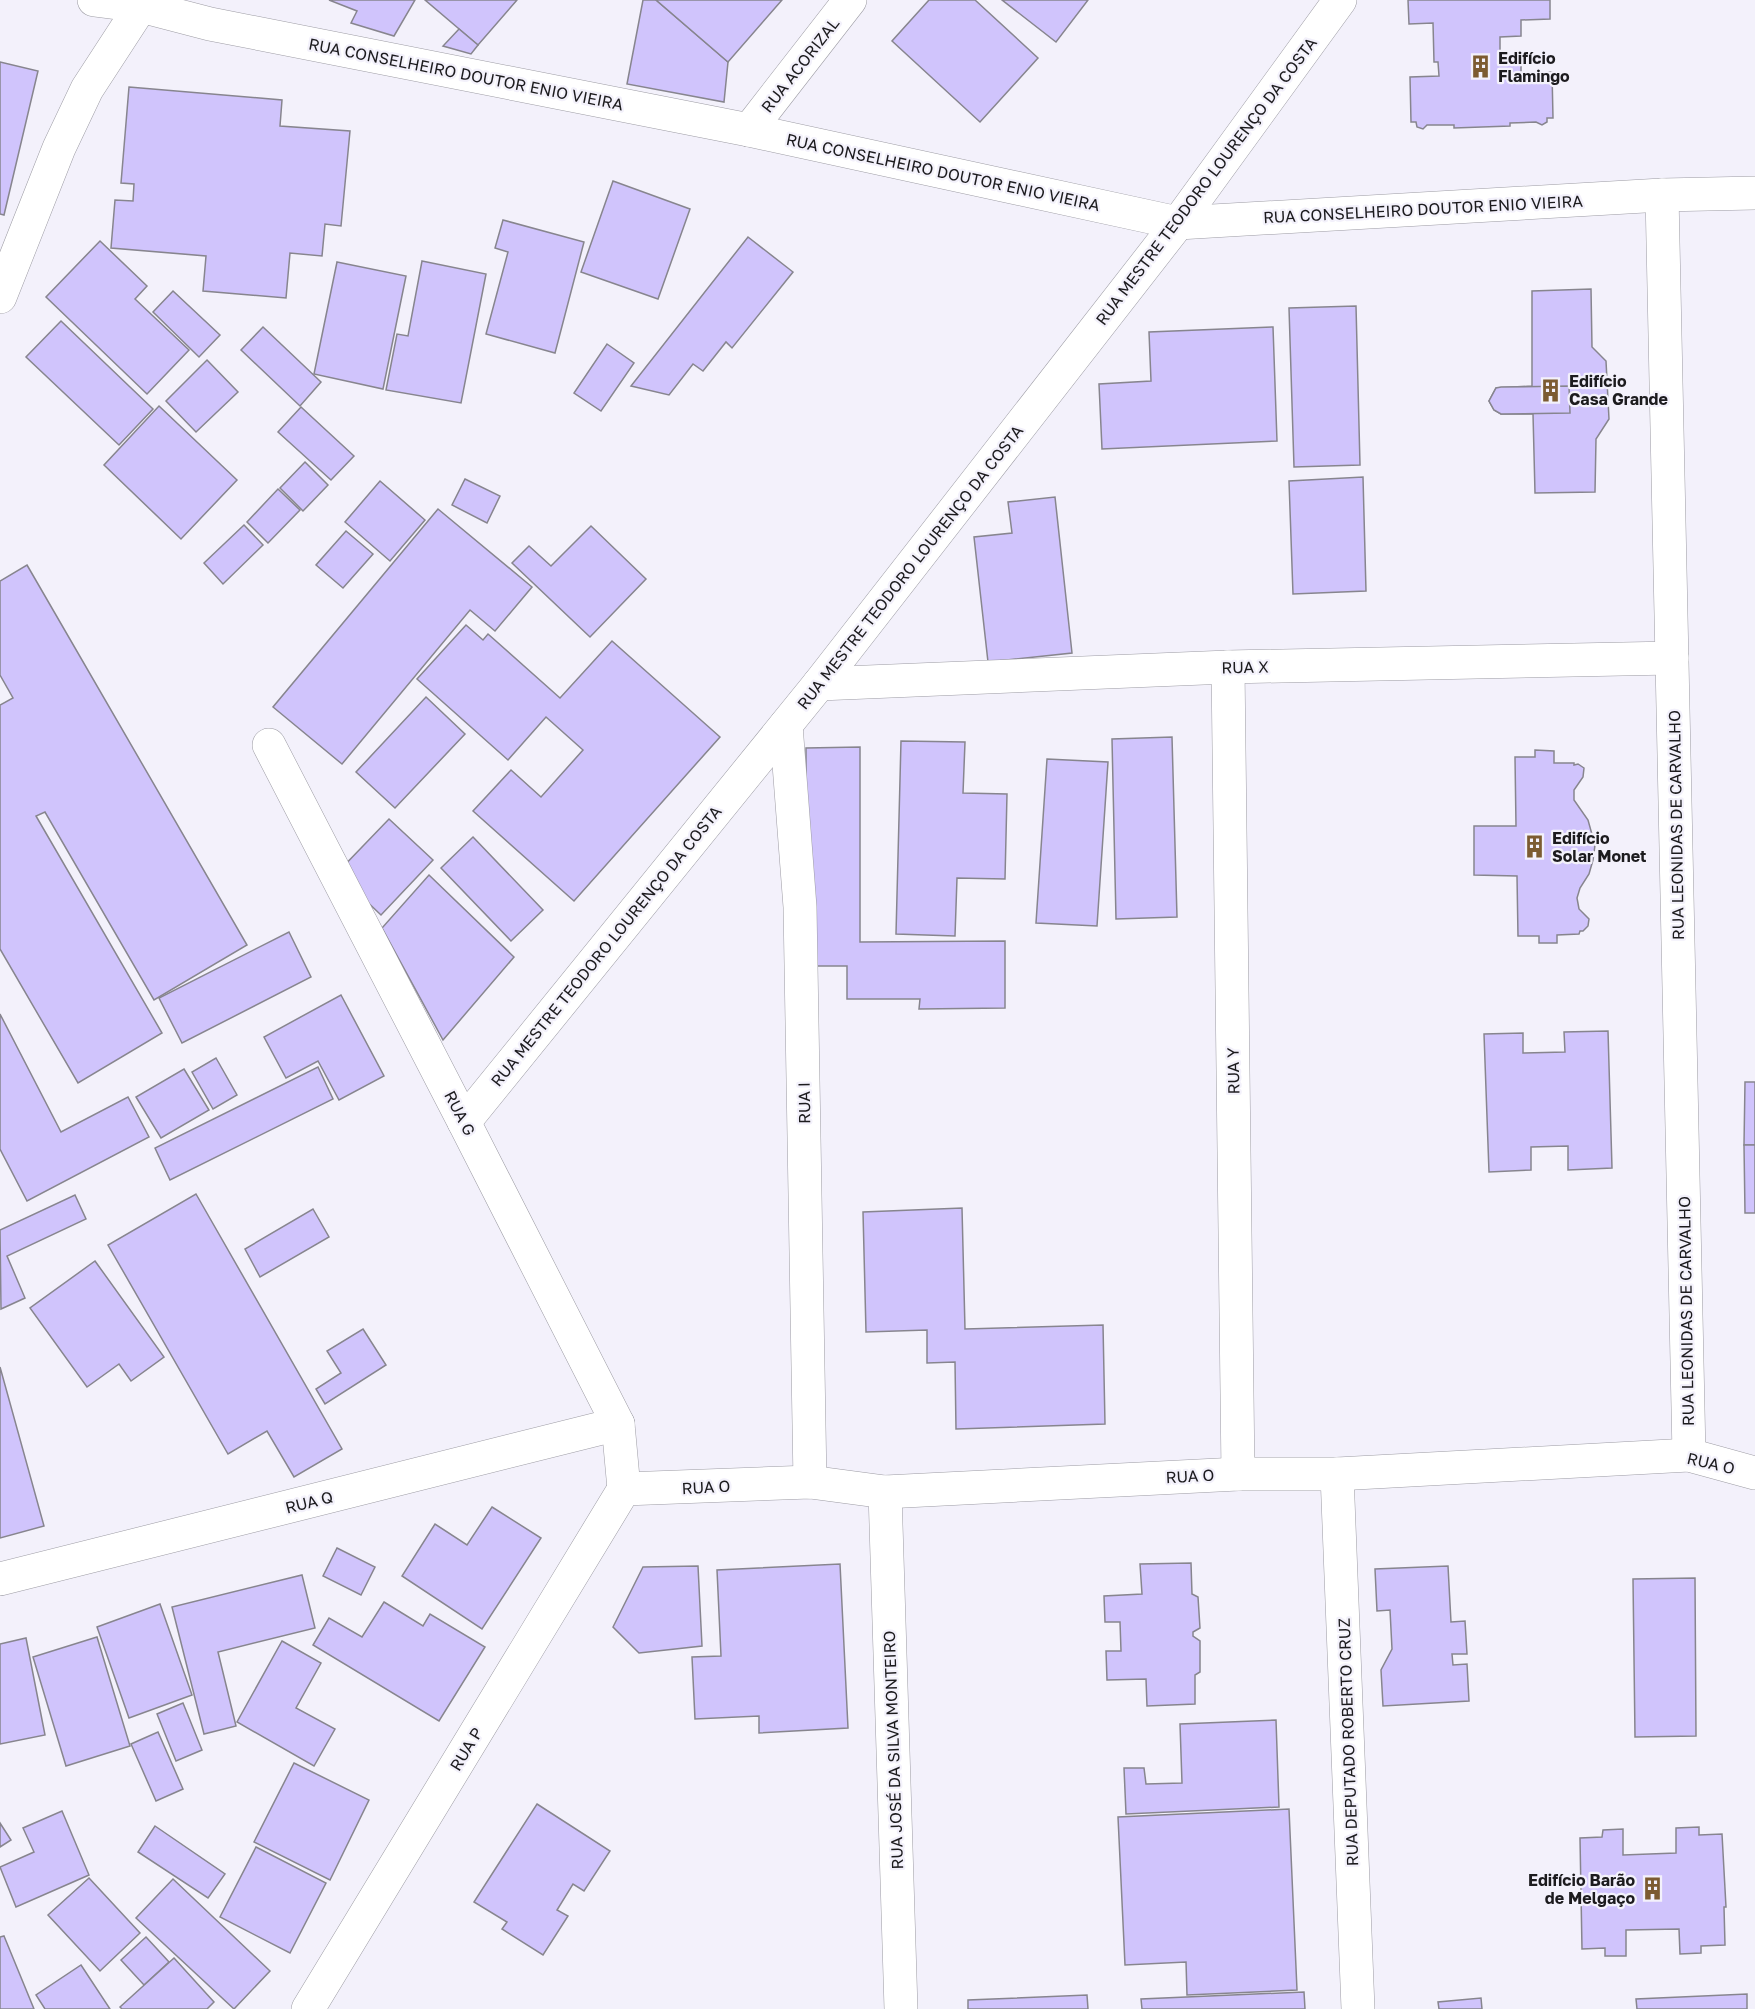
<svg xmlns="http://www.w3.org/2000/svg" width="1755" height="2009" font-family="'Golos Text',sans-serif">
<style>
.building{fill:#d0c4fc;stroke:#87858e;stroke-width:1.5}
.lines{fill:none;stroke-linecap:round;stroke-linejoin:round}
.street-casing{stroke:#9d9ca4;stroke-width:34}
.secondary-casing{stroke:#9d9ca4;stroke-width:34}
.street{stroke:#fff;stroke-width:33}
.secondary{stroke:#fff;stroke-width:33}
.labels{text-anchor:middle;stroke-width:4.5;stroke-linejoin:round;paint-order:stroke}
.poi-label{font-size:16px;font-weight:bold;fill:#1c1b1e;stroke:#f3f1fb;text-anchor:start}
.street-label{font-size:16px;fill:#1c1b1e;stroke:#f3f1fb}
</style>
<rect width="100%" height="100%" fill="#f3f1fb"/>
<g class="building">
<polygon points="329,0 415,0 394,36 351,23 357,11"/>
<polygon points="425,0 517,0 478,45"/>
<polygon points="643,0 656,0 728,62 724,102 627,84"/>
<polygon points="656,0 782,0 728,62"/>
<polygon points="929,0 975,0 1038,58 980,122 892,41"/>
<polygon points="1002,0 1088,0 1056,42"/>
<polygon points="1408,0 1550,0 1550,19 1521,20 1521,36 1500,37 1500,57 1521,57 1521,73 1552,72 1553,118 1547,118 1547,122 1542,125 1536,122 1510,123 1510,126 1454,128 1454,125 1427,125 1423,129 1417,127 1416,122 1411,122 1410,77 1439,76 1438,62 1434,62 1433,23 1409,24"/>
<polygon points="459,29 478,45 471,54 443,46"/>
<polygon points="0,62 38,71 4,215 0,214"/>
<polygon points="129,87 282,100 280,126 350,131 341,226 325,224 322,256 290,253 286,298 203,291 206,256 111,248 115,200 133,201 134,184 121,183"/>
<polygon points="613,181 690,209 658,299 581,272"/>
<polygon points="503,220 584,242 555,353 486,334 508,252 495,248"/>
<polygon points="748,237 793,272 732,348 726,342 703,371 693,364 669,395 631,386"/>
<polygon points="100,241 147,286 135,299 189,350 147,394 46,297"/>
<polygon points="422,261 486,274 461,403 386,390 397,334 408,336"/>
<polygon points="337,262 406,276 383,389 314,374"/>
<polygon points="1591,289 1592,347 1606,361 1609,419 1596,439 1595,492 1535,493 1533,414 1501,414 1494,410 1489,401 1496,388 1532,386 1532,291"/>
<polygon points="173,291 220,335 199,357 153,312"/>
<polygon points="1356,306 1360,465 1294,467 1289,308"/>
<polygon points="61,321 153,409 119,445 26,357"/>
<polygon points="263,327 321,382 300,406 241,350"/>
<polygon points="1273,327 1277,441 1102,449 1099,384 1151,381 1149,332"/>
<polygon points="607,344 634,363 601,411 574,393"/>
<polygon points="207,360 238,392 196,432 166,401"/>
<polygon points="1569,386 1570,413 1501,414 1494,410 1489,401 1496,388 1501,387"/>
<polygon points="159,406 237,480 181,539 104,465"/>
<polygon points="301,407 354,456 331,480 278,432"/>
<polygon points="305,462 328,485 303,511 280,488"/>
<polygon points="1363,477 1366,591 1293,594 1289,481"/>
<polygon points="465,479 500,496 487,523 452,505"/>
<polygon points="380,481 425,520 390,561 345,522"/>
<polygon points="278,489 300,510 268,543 247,522"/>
<polygon points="1055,497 1072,653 988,662 974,537 1012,533 1008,502"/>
<polygon points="438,509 532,587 495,631 470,610 342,764 273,707"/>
<polygon points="244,525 263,545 223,584 204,563"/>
<polygon points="591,526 646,579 590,637 512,563 529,546 551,566"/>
<polygon points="346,531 373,554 343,588 316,565"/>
<polygon points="27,565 247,945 154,1000 45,812 36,816 162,1033 78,1083 0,949 0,705 13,698 0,675 0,581"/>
<polygon points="466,625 483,640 488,634 560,698 612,641 720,737 574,901 473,811 511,770 541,797 583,750 546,717 508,760 417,679"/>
<polygon points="426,697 465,734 395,808 356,772"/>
<polygon points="1172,737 1177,917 1116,919 1112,739"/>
<polygon points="901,741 965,742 963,793 1007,794 1005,879 957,878 955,936 896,934"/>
<polygon points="860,747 860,942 1005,941 1005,1008 919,1009 920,999 847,999 847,966 806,966 806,748"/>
<polygon points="1535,750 1554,751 1554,763 1574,763 1574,765 1578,764 1584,768 1583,777 1574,790 1574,800 1588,820 1595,845 1593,860 1589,874 1580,888 1577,898 1579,909 1589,919 1588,926 1583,931 1580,931 1579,934 1557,935 1557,943 1539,943 1539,936 1518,936 1517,876 1474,875 1474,826 1516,826 1515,757 1535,757"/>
<polygon points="1047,759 1108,762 1097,926 1036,923"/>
<polygon points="389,819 433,860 381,915 337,873"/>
<polygon points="473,837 543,910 511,941 441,868"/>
<polygon points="429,875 514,957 443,1040 382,928"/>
<polygon points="289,932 311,977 182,1043 159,998"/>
<polygon points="341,995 384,1076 339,1100 318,1061 286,1078 264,1037"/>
<polygon points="0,1014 61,1132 128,1097 149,1137 27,1201 0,1149"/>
<polygon points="1608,1031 1612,1168 1568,1170 1568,1146 1531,1147 1531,1170 1489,1172 1484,1034 1523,1033 1523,1053 1565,1052 1564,1032"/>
<polygon points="216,1058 237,1095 213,1109 192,1072"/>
<polygon points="318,1067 333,1099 170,1180 155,1148"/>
<polygon points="184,1069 209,1110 161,1138 136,1097"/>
<polygon points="1745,1082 1755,1082 1755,1145 1744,1145"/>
<polygon points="1744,1145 1755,1145 1755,1213 1745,1213"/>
<polygon points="196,1194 342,1449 294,1477 267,1431 228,1454 108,1245"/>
<polygon points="75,1195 86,1219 7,1256 25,1298 1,1309 0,1230"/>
<polygon points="962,1208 965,1329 1103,1325 1105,1424 956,1429 955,1362 927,1363 927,1330 866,1332 863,1212"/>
<polygon points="313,1209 329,1237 260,1277 245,1249"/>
<polygon points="95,1261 164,1357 131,1381 119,1364 87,1387 30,1308"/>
<polygon points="363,1329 386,1365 325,1404 316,1389 341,1373 327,1351"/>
<polygon points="0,1367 44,1526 0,1538"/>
<polygon points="492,1507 541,1538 482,1629 402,1576 435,1524 467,1545"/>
<polygon points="337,1548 375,1567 361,1595 323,1576"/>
<polygon points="1191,1563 1192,1594 1198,1597 1200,1628 1193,1632 1193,1636 1200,1641 1200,1672 1195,1675 1195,1704 1147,1706 1146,1679 1107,1680 1106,1651 1121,1651 1120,1622 1105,1622 1104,1596 1142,1594 1140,1564"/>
<polygon points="840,1564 848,1728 759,1733 759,1716 695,1719 692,1657 721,1656 717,1570"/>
<polygon points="698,1566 702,1646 639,1653 613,1627 643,1567"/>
<polygon points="1448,1566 1451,1622 1465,1621 1467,1654 1452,1654 1453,1665 1467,1664 1469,1701 1383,1706 1381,1670 1392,1649 1390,1610 1377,1611 1375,1569"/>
<polygon points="302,1575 315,1628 218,1652 236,1726 204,1734 172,1607"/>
<polygon points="1695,1578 1696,1736 1635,1737 1633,1579"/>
<polygon points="384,1602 423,1626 430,1614 485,1647 439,1721 313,1645 329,1618 362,1637"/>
<polygon points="160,1604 192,1695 129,1718 97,1627"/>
<polygon points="97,1637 130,1746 66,1766 33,1657"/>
<polygon points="26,1638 45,1735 0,1744 0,1644"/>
<polygon points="282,1641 321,1663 296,1708 335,1729 314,1766 237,1722"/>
<polygon points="183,1703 202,1750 176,1761 157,1714"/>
<polygon points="1276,1720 1279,1807 1126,1814 1124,1768 1144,1768 1146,1784 1182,1783 1180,1724"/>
<polygon points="158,1732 183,1789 156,1801 131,1744"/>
<polygon points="294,1763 369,1800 330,1880 254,1842"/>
<polygon points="537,1804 610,1851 584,1891 573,1884 557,1910 568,1916 543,1955 502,1929 507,1922 474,1902"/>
<polygon points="1289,1809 1297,1990 1187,1995 1186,1962 1125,1965 1118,1817"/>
<polygon points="62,1811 89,1875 16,1907 0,1867 34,1852 23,1828"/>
<polygon points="0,1823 11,1840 0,1847"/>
<polygon points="155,1826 225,1874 208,1898 138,1852"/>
<polygon points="1699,1827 1699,1835 1722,1834 1726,1907 1724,1907 1725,1945 1701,1946 1701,1953 1680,1954 1679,1929 1626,1930 1626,1956 1605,1956 1605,1948 1582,1949 1580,1838 1602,1837 1603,1830 1623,1829 1623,1855 1676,1853 1676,1828"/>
<polygon points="256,1847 326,1883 290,1953 220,1917"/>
<polygon points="89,1878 140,1933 100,1971 48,1915"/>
<polygon points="173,1879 270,1971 234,2009 136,1918"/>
<polygon points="4,1936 34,2009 0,2009 0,1937"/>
<polygon points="146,1937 169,1962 144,1985 121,1960"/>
<polygon points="174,1958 214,2002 207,2009 122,2009 120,2007"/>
<polygon points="81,1965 110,2009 45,2009 36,1995"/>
<polygon points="1304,1992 1305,2009 1142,2009 1141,1999"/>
<polygon points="1747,1994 1747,2009 1637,2009 1636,1999"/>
<polygon points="1087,1995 1088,2009 968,2009 968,2000"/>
<polygon points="1481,1998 1482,2009 1439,2009 1438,2002"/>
</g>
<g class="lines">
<defs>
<g id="street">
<polyline points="749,130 850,0"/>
<polyline points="1662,195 1689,1455"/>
<polyline points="1228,667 1238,1474"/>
<polyline points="819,684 1228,667 1672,658"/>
<polyline points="786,725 800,907 810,1482"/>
<polyline points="269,745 464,1122 618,1424 624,1489"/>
<polyline points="464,1122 819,684 1178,223 1340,0"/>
<polyline points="1337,1474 1358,2009"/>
<polyline points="624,1489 810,1482 885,1492 1238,1474 1337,1474 1689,1455 1755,1473"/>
<polyline points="885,1492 901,2009"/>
<polyline points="0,1579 618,1424"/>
<polyline points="308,2009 624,1489"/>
</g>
<g id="secondary">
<polyline points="94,0 141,6 210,24 749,130 1178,223 1662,195 1755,193"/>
<polyline points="0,297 59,148 87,89 141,6"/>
</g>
</defs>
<use href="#street" class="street-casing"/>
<use href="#secondary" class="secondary-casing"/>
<use href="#street" class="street"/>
<use href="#secondary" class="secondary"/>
</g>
<defs>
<symbol id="building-bare" viewBox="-9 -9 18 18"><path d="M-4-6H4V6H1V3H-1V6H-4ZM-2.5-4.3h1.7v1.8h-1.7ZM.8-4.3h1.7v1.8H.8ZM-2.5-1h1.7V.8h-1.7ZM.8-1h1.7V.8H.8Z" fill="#7c5b31" stroke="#f3f1fb" stroke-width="2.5" paint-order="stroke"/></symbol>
</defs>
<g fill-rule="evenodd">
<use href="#building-bare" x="1464" y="50" width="33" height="33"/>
<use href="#building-bare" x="1534" y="374" width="33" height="33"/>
<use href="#building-bare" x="1518" y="830" width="33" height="33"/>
<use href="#building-bare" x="1636" y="1872" width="33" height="33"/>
</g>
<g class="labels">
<g class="poi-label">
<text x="1498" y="64">Edifício<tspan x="1498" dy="18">Flamingo</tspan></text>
<text x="1569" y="387">Edifício<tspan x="1569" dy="18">Casa Grande</tspan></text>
<text x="1552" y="844">Edifício<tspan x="1552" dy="18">Solar Monet</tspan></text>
<text x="1635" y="1886" text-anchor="end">Edifício Barão<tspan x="1635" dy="18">de Melgaço</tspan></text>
</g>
<g class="street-label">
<text transform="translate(800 65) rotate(-52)" y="6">RUA ACORIZAL</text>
<text transform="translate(466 74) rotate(11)" y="6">RUA CONSELHEIRO DOUTOR ENIO VIEIRA</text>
<text transform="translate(943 172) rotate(12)" y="6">RUA CONSELHEIRO DOUTOR ENIO VIEIRA</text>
<text transform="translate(1206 181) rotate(-53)" y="6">RUA MESTRE TEODORO LOURENÇO DA COSTA</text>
<text transform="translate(1423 209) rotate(-3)" y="6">RUA CONSELHEIRO DOUTOR ENIO VIEIRA</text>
<text transform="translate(910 567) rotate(-52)" y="6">RUA MESTRE TEODORO LOURENÇO DA COSTA</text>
<text transform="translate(1245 667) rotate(-1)" y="6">RUA X</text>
<text transform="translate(1676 825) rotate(-91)" y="6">RUA LEONIDAS DE CARVALHO</text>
<text transform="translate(606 946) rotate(-51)" y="6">RUA MESTRE TEODORO LOURENÇO DA COSTA</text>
<text transform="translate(1233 1071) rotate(-91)" y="6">RUA Y</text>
<text transform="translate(804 1103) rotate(-91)" y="6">RUA I</text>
<text transform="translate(460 1113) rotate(63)" y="6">RUA G</text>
<text transform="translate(1686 1311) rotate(-91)" y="6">RUA LEONIDAS DE CARVALHO</text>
<text transform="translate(1711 1463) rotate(13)" y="6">RUA O</text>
<text transform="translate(1190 1476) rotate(-3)" y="6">RUA O</text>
<text transform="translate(706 1487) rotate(-3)" y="6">RUA O</text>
<text transform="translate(309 1502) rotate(-14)" y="6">RUA Q</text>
<text transform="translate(1348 1742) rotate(-92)" y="6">RUA DEPUTADO ROBERTO CRUZ</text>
<text transform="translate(466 1749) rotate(-59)" y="6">RUA P</text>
<text transform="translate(893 1750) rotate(-92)" y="6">RUA JOSÉ DA SILVA MONTEIRO</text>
</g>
</g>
</svg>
